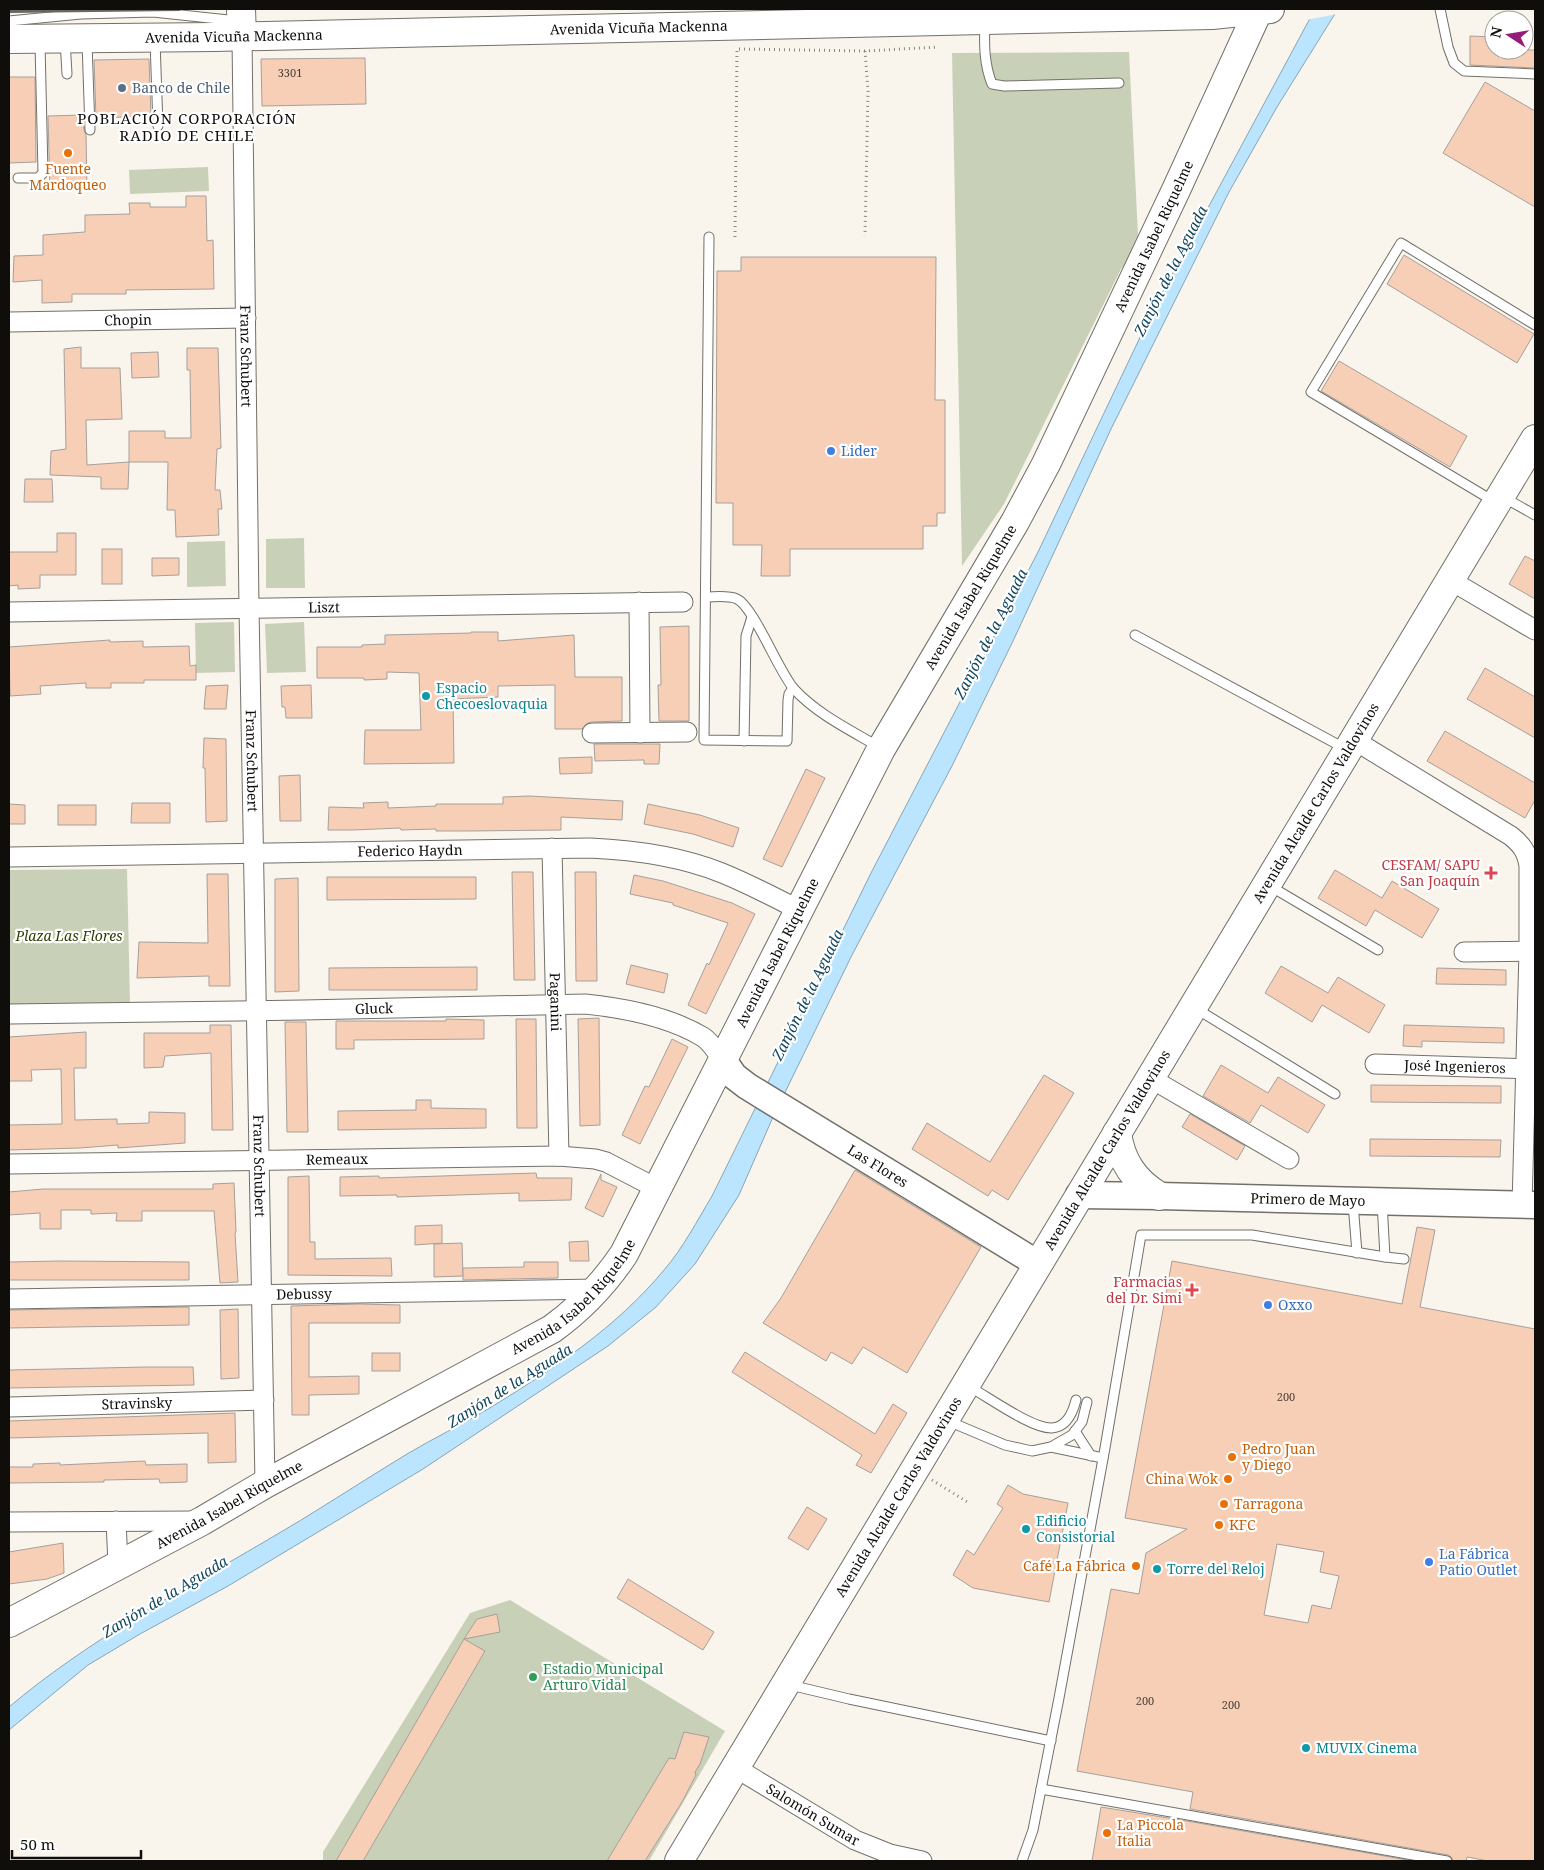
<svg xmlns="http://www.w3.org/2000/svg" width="1544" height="1870" font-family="'Noto Serif',serif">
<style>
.green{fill:#c8d1b7}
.water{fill:#bbe5fe;stroke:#87a4b5}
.pier{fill:#f9f5ed}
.building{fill:#f7cfb7;stroke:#a79f9a;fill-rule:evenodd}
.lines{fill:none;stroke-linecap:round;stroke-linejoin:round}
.lane-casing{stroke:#737069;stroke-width:11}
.street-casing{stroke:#737069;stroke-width:21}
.secondary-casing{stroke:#737069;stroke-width:29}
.primary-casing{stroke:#737069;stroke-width:30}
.path{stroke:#87857f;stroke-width:3;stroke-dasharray:1 4;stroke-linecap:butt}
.lane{stroke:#fff;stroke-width:9}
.street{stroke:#fff;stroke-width:19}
.secondary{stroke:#fff;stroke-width:26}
.primary{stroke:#fff;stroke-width:28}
.rail{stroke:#696762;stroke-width:4}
.service-dot{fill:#5c6f8a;stroke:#fff;stroke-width:2}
.food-dot{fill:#e8710a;stroke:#fff;stroke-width:2}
.shop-dot{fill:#3f7fe0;stroke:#fff;stroke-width:2}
.culture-dot{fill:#0f9aa8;stroke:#fff;stroke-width:2}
.health-dot{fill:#e0444e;stroke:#fff;stroke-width:2}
.leisure-dot{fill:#2e9e5b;stroke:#fff;stroke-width:2}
.labels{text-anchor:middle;stroke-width:4.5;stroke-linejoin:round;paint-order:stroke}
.number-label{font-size:11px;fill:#493e36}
.street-label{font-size:14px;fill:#0f0e0b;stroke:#fff}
.service-label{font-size:14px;fill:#4e5e75;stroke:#fff;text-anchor:start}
.food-label{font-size:14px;fill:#c56008;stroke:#fff;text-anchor:start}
.shop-label{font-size:14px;fill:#366cbe;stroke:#fff;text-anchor:start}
.culture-label{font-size:14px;fill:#0d838f;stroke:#fff;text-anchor:start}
.health-label{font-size:14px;fill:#be3a42;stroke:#fff;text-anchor:end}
.park-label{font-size:14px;font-style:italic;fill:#2f3e00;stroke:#fff}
.leisure-label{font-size:14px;fill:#27864d;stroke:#fff;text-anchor:start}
.neighbourhood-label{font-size:15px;letter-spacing:1px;fill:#0f0e0b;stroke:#fff}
.water-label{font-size:15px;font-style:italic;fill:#124760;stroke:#fff}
</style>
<rect width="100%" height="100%" fill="#f9f5ed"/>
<g class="green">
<polygon points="1129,52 1138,235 1126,263 1121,269 1004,504 962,566 952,53"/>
<polygon points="208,167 209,191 130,194 129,170"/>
<polygon points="304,538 305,588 266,588 266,539"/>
<polygon points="225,541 226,586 187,587 187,542"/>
<polygon points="234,622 235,672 196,673 195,623"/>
<polygon points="304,622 306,672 267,673 265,624"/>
<polygon points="127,869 130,1003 9,1005 9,870"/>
<polygon points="510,1600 725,1731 649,1861 323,1861 323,1852 470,1613"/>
</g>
<path class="water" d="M1315 9H1338L1277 107 1229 192 1111 429 1014 639 952 766 852 955 773 1117 739 1195 695 1264 656 1307 608 1346 423 1469 228 1586 140 1634 88 1665 9 1730V1707C86 1642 177 1593 264 1542 313 1514 359 1483 407 1454 434 1438 461 1425 488 1409 552 1370 616 1328 664 1270 683 1248 697 1221 712 1196L872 871 1038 552 1153 310Z"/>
<polygon class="pier" points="1313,9 1340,9 1337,14 1306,20"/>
<g class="building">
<polygon points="1470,36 1494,37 1494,50 1535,50 1535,68 1470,65"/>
<polygon points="365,58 366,104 262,106 261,59"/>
<polygon points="149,59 151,116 96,118 94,60"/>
<polygon points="9,77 35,77 36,162 9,163"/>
<polygon points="1485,82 1535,111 1535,207 1443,153"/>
<polygon points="83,115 84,130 86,135 87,190 50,191 48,116"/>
<polygon points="186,196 206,196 207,241 213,240 214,289 126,290 126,294 72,294 72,302 42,303 42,280 13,282 14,256 43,255 43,235 85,232 85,215 130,214 129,203 150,203 150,207 186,207"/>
<polygon points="1404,255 1534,334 1517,363 1387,284"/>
<polygon points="741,257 936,257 935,400 945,400 945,513 937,513 937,526 923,526 923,549 790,549 790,576 761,576 762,545 733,545 733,503 716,503 717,271 741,271"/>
<polygon points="81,347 81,368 120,368 122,419 86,420 87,465 129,462 128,489 101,489 101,477 50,475 51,451 66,449 64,349"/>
<polygon points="187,348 218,348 221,448 217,449 215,490 220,490 222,509 218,509 219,535 176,537 175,510 167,510 168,462 129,462 129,431 165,431 165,438 191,438 190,370 187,370"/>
<polygon points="158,352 159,377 132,378 131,353"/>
<polygon points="1339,361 1467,436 1450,467 1321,391"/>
<polygon points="25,479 52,479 53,502 24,502"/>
<polygon points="57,533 76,533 76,575 40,575 40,588 18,589 18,585 9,586 9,552 57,552"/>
<rect x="102" y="549" width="20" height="35"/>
<polygon points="1525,556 1535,561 1535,599 1509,584"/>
<polygon points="152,558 179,558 179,575 152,576"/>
<polygon points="689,626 689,721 659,721 658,685 661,685 660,627"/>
<polygon points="471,632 498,632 498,641 574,635 575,677 622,677 622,721 591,722 586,724 582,729 555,729 555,685 498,686 498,697 453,699 454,763 364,764 365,730 421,730 419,673 387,672 387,679 364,680 364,678 317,678 317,647 362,647 362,645 385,644 385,635 471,633"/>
<polygon points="110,640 110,642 143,641 143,647 189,646 190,666 196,665 196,680 144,680 144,683 111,683 111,688 86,688 86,683 40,686 41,694 10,696 9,647"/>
<polygon points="1485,668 1535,697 1535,738 1467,699"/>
<polygon points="228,685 226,709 204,709 206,686"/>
<polygon points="311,685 312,718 286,718 285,707 282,707 281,686"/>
<polygon points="1445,731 1535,783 1535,800 1525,818 1427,761"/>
<polygon points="204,738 226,739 227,821 206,822 205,768 203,768"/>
<polygon points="594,744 660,744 659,764 644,764 644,760 595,761"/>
<polygon points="592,757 592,773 560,774 559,758"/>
<polygon points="806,769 825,778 782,867 763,859"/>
<polygon points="300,775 301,821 280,821 279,776"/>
<polygon points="529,796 623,801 622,820 561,817 561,830 469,831 436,831 436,829 401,830 400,828 353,830 328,830 329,807 364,808 363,803 388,802 388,808 436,806 436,804 503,804 503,797"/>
<polygon points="132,803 170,803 170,823 131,823"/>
<polygon points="9,804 25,805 25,824 9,824"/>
<polygon points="648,804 700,815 739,828 733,847 693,834 644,824"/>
<rect x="58" y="805" width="38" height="20"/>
<polygon points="1335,870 1382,898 1392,881 1439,909 1422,938 1375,910 1366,926 1318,898"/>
<polygon points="512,872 533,872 535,980 514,980"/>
<polygon points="575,872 596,872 597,981 576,981"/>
<polygon points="207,874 228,874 230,986 209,986 209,976 137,978 139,942 208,943"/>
<polygon points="634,875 663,881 732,903 755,914 706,1014 688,1005 707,963 709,965 728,923 673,905 673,903 630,894"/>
<polygon points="327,877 476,877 476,899 327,900"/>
<polygon points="298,878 299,991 275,992 275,879"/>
<polygon points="631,965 668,974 664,993 626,984"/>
<polygon points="1281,966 1328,993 1338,977 1385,1005 1369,1033 1322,1005 1312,1022 1265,993"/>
<polygon points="477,967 477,990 329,990 329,968"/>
<polygon points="1437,968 1506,970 1506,985 1436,984"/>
<polygon points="599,1018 600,1125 580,1126 578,1019"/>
<polygon points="446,1019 484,1020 484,1039 354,1040 354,1049 336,1049 336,1021 446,1021"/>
<polygon points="516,1019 536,1019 537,1128 517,1128"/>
<polygon points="285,1022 306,1022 308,1132 287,1132"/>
<polygon points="210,1025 231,1025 233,1130 212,1130 211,1053 165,1056 163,1067 144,1068 144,1033 210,1033"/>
<polygon points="1404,1025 1504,1028 1504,1043 1422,1041 1422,1047 1403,1046"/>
<polygon points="86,1032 86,1068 74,1068 75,1120 117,1119 117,1124 149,1123 149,1112 185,1113 185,1143 118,1148 118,1145 80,1148 9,1150 9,1125 62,1124 61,1069 31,1070 32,1081 9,1081 9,1037"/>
<polygon points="672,1039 688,1047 640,1144 622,1135 645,1086 649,1087"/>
<polygon points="1221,1065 1268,1093 1278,1077 1325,1105 1308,1133 1261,1105 1250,1123 1203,1096"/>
<polygon points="1044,1075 1074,1093 1008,1200 992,1190 988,1196 912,1149 927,1123 990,1162"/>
<polygon points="1371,1085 1501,1086 1501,1103 1371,1102"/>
<polygon points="416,1100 431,1100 431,1108 486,1109 486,1128 338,1130 338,1111 416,1110"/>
<polygon points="1190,1114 1245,1146 1237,1160 1182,1127"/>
<polygon points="1370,1139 1501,1140 1500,1157 1370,1156"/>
<polygon points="855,1170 981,1247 907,1373 863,1347 852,1364 831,1352 826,1361 763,1323 781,1298"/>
<polygon points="536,1173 537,1178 572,1178 571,1200 519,1201 519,1193 397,1197 397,1195 340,1196 340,1177 379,1176 379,1178"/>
<polygon points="601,1174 601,1180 617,1187 603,1217 585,1208"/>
<polygon points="309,1176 310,1242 315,1242 315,1259 391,1258 392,1276 288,1275 288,1177"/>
<polygon points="234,1183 236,1232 235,1233 238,1282 220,1283 214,1211 142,1211 142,1221 116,1221 117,1213 91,1214 91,1210 61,1210 61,1229 40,1229 40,1213 9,1215 9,1192 43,1189 213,1189 213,1184"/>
<polygon points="442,1225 442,1243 415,1245 415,1226"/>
<path d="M1417 1227 1435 1230 1420 1307 1535 1329V1861H1488L1467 1857 1466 1861H1453L1451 1857 1448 1855 1190 1809 1193 1792 1077 1771 1111 1589 1139 1594 1146 1553 1187 1529 1125 1518 1172 1261 1402 1304ZM1277 1544 1324 1552 1320 1572 1339 1576 1331 1609 1312 1605 1308 1623 1264 1615Z"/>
<polygon points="588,1241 589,1261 570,1261 569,1242"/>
<polygon points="462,1243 463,1276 434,1277 434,1244"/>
<polygon points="60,1261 189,1262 189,1280 9,1280 9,1262"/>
<polygon points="524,1262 558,1262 558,1278 463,1280 463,1268 524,1267"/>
<polygon points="359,1304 400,1305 400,1323 309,1323 309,1377 359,1376 359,1394 309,1395 309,1415 292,1415 291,1306"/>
<polygon points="189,1307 189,1325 9,1328 9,1310"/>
<polygon points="238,1309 239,1378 221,1379 220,1310"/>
<polygon points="745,1352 875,1434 893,1404 907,1413 871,1473 856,1465 862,1455 732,1372"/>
<rect x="372" y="1353" width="28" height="18"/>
<polygon points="146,1367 193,1367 194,1385 9,1388 9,1370"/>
<polygon points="235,1413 236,1462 208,1463 208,1433 9,1438 9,1421"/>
<polygon points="145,1461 146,1465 187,1464 187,1482 160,1483 159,1479 104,1480 104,1482 9,1483 9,1467 33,1467 33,1464 60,1463 60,1465"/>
<polygon points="1008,1485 1023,1494 1068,1503 1049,1602 973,1588 953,1575 967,1550 974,1555 1003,1508 997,1504"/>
<polygon points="807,1507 827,1519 808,1550 788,1538"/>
<polygon points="63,1543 64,1573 47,1579 9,1584 9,1552"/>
<polygon points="628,1579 714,1632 703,1650 617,1598"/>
<polygon points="497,1614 500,1632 464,1639 477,1619"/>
<polygon points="464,1639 485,1651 422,1760 363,1861 336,1861"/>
<polygon points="684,1732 709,1737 700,1764 695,1772 696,1775 682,1802 645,1861 607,1861 669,1758 675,1759"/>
<polygon points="1101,1807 1187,1821 1413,1861 1092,1861"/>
</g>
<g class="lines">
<defs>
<g id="lane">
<polyline points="1440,9 1448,47 1454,63 1464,71 1535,74"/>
<polyline points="9,21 81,14 153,12 238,21"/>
<path d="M985 23C984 44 984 64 992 84L1004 86 1119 83"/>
<polyline points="65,40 67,74"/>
<polyline points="155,41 158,126"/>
<polyline points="87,42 90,130"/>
<polyline points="18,178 38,178 43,173 40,43"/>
<polyline points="709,237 704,740 787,741 788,700 789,694 793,688"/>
<polyline points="1503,497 1535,515"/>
<polyline points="1495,502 1311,392 1401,243 1535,325"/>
<path d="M706 597C715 597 728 595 737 599 753 606 779 672 794 689 817 714 850 730 879 747"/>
<polyline points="1135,635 1346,749"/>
<polyline points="744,741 746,636 752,617"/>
<polyline points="1270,886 1378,950"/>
<polyline points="1195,1008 1335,1094"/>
<polyline points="1382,1202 1385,1257"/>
<polyline points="1353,1203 1357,1253"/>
<path d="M968 1386C987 1396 1032 1429 1052 1428 1067 1427 1073 1412 1076 1400"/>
<polyline points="948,1421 1005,1445 1032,1451 1051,1447 1072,1435 1082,1422 1087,1402"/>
<polyline points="1075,1431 1091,1456"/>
<polyline points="1051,1447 1103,1458"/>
<polyline points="790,1685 849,1699 1051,1741"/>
<polyline points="1041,1789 1447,1861"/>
<polyline points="1022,1861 1033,1830 1059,1698 1105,1448 1141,1235 1252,1235 1385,1257 1404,1259"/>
</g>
<g id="street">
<path id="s1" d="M242 37 249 608 265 1484"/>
<path id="s2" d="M9 322 246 318"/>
<polyline points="1450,580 1535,630"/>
<polyline points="639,602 640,733"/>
<path id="s3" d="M9 612 683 602"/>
<polyline points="592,733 687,732"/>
<path d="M1354 740 1511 836C1522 845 1527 852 1529 866V951L1522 1205"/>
<path id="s4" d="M552 848 559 1156"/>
<path id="s5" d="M9 857 590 848C635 850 680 856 722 873 749 884 774 897 799 910"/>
<polyline points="1464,952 1535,951"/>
<path id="s6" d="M9 1014 303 1010 585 1004C624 1008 668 1016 703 1037 711 1042 717 1053 723 1060"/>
<path id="s7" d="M1375 1064 1535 1069"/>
<polyline points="1150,1078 1289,1159"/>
<path id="s8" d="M9 1164 559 1156 595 1159 606 1162 658 1189"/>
<path id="s9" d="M9 1299 598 1289"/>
<path id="s10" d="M9 1407 264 1400"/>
<polyline points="116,1521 118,1564"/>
<polyline points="9,1522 197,1521"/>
<path id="s11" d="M736 1768 855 1840 890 1854 922 1861"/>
</g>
<g id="secondary">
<path id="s12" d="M723 1060 734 1076 747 1086 1038 1264"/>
<path id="s13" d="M1079 1195 1159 1196 1535 1205"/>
</g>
<g id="primary">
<polyline points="241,9 242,37"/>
<path id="s14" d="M9 39 215 37 985 20 1212 15 1270 9"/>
<path d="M1117 1133C1121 1161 1134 1181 1159 1196"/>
<path id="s15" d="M9 1623 202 1521 265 1484 552 1329C581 1308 604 1284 624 1254L881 749 1015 522 1046 464 1176 190 1259 9"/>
<path id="s16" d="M679 1861 1535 439"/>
</g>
</defs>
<use href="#lane" class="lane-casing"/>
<use href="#street" class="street-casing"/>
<use href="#secondary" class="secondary-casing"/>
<use href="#primary" class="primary-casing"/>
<g class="path">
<polyline points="865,51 868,91 865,236"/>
<polyline points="735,237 737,49 865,51 938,47"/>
<polyline points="932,1480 969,1503"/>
</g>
<use href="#lane" class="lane"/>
<use href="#street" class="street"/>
<use href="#secondary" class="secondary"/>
<use href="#primary" class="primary"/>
<polyline class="rail" points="9,11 179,9"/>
</g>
<circle class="service-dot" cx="122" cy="88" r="5"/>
<g class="food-dot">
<circle cx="68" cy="153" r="5"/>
<circle cx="1232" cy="1457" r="5"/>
<circle cx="1228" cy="1479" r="5"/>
<circle cx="1224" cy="1504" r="5"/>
<circle cx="1219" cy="1525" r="5"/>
<circle cx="1136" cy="1566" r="5"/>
<circle cx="1107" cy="1833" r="5"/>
</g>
<g class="shop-dot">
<circle cx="831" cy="451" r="5"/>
<circle cx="1268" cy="1305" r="5"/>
<circle cx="1429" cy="1562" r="5"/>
</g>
<g class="culture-dot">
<circle cx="426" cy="696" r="5"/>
<circle cx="1026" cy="1529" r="5"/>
<circle cx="1157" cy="1569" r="5"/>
<circle cx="1306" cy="1748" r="5"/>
</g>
<g class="health-dot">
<path d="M1488.5 865.5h5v5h5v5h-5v5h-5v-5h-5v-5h5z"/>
<path d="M1189.5 1282.5h5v5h5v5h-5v5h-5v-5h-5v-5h5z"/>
</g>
<circle class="leisure-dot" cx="533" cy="1677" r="5"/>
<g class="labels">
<g class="number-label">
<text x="290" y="77">3301</text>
<text x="1286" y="1401">200</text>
<text x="1145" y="1705">200</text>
<text x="1231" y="1709">200</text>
</g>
<g class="street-label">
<text dy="5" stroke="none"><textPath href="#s14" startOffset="630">Avenida Vicuña Mackenna</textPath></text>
<text dy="5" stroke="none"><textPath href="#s14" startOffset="225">Avenida Vicuña Mackenna</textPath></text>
<text dy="5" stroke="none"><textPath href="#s15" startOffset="1870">Avenida Isabel Riquelme</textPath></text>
<text dy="5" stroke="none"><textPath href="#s2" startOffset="119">Chopin</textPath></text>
<text dy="5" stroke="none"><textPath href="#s1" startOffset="319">Franz Schubert</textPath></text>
<text dy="5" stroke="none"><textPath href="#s15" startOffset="1465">Avenida Isabel Riquelme</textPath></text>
<text dy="5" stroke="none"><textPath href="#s3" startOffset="315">Liszt</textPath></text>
<text dy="5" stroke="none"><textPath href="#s1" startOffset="724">Franz Schubert</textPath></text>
<text dy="5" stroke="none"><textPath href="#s16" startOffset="1235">Avenida Alcalde Carlos Valdovinos</textPath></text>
<text dy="5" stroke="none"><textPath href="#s5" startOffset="401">Federico Haydn</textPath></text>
<text dy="5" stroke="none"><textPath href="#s15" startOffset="1060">Avenida Isabel Riquelme</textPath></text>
<text dy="5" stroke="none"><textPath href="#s4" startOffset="154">Paganini</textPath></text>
<text dy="5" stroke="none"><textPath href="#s6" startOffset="365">Gluck</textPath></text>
<text dy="5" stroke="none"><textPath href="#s7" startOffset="80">José Ingenieros</textPath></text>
<text dy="5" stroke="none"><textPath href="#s16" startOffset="830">Avenida Alcalde Carlos Valdovinos</textPath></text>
<text dy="5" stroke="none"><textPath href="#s8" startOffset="328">Remeaux</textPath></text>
<text dy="5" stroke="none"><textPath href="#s1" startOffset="1129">Franz Schubert</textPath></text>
<text dy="5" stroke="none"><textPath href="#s12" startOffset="189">Las Flores</textPath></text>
<text dy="5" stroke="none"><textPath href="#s13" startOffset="229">Primero de Mayo</textPath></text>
<text dy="5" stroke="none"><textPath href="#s9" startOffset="295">Debussy</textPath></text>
<text dy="5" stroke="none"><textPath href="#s15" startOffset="655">Avenida Isabel Riquelme</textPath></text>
<text dy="5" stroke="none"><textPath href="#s10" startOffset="128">Stravinsky</textPath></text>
<text dy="5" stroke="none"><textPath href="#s16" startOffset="425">Avenida Alcalde Carlos Valdovinos</textPath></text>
<text dy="5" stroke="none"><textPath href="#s15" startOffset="250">Avenida Isabel Riquelme</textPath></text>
<text dy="5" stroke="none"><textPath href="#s11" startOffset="90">Salomón Sumar</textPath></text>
</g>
<g class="service-label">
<text x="132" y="93">Banco de Chile</text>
</g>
<g class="food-label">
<text x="68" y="174" text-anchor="middle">Fuente<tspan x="68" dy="16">Mardoqueo</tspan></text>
<text x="1242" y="1454">Pedro Juan<tspan x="1242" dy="16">y Diego</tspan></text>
<text x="1218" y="1484" text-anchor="end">China Wok</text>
<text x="1234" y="1509">Tarragona</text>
<text x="1229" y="1530">KFC</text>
<text x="1126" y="1571" text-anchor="end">Café La Fábrica</text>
<text x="1117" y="1830">La Piccola<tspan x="1117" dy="16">Italia</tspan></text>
</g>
<g class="shop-label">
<text x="841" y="456">Lider</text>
<text x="1278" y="1310">Oxxo</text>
<text x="1439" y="1559">La Fábrica<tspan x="1439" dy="16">Patio Outlet</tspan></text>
</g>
<g class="culture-label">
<text x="436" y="693">Espacio<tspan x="436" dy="16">Checoeslovaquia</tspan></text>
<text x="1036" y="1526">Edificio<tspan x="1036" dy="16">Consistorial</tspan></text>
<text x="1167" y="1574">Torre del Reloj</text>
<text x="1316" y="1753">MUVIX Cinema</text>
</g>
<g class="health-label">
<text x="1480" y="870">CESFAM/ SAPU<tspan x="1480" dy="16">San Joaquín</tspan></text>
<text x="1182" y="1287">Farmacias<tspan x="1182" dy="16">del Dr. Simi</tspan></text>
</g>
<g class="park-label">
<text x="69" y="941">Plaza Las Flores</text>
</g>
<g class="leisure-label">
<text x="543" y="1674">Estadio Municipal<tspan x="543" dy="16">Arturo Vidal</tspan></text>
</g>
<g class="neighbourhood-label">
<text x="187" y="124">POBLACIÓN CORPORACIÓN<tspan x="187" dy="17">RADIO DE CHILE</tspan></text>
</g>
<g class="water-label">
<text transform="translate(1171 271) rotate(-63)" y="5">Zanjón de la Aguada</text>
<text transform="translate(991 634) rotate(-63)" y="5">Zanjón de la Aguada</text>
<text transform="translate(808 995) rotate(-64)" y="5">Zanjón de la Aguada</text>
<text transform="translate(510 1386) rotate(-32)" y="5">Zanjón de la Aguada</text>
<text transform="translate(165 1597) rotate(-31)" y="5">Zanjón de la Aguada</text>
</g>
</g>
<rect width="1544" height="1870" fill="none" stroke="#0f0e0b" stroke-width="20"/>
<g transform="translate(1509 35) rotate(282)"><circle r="24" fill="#ffffff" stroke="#9f9f9d"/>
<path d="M0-4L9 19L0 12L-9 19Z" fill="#951d79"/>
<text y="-8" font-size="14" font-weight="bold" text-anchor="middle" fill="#0f0e0b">N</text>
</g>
<path d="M12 1850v8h129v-8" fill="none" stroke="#0f0e0b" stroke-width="2.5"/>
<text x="20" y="1850" font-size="15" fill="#0f0e0b" stroke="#ffffff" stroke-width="4" paint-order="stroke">50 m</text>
</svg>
